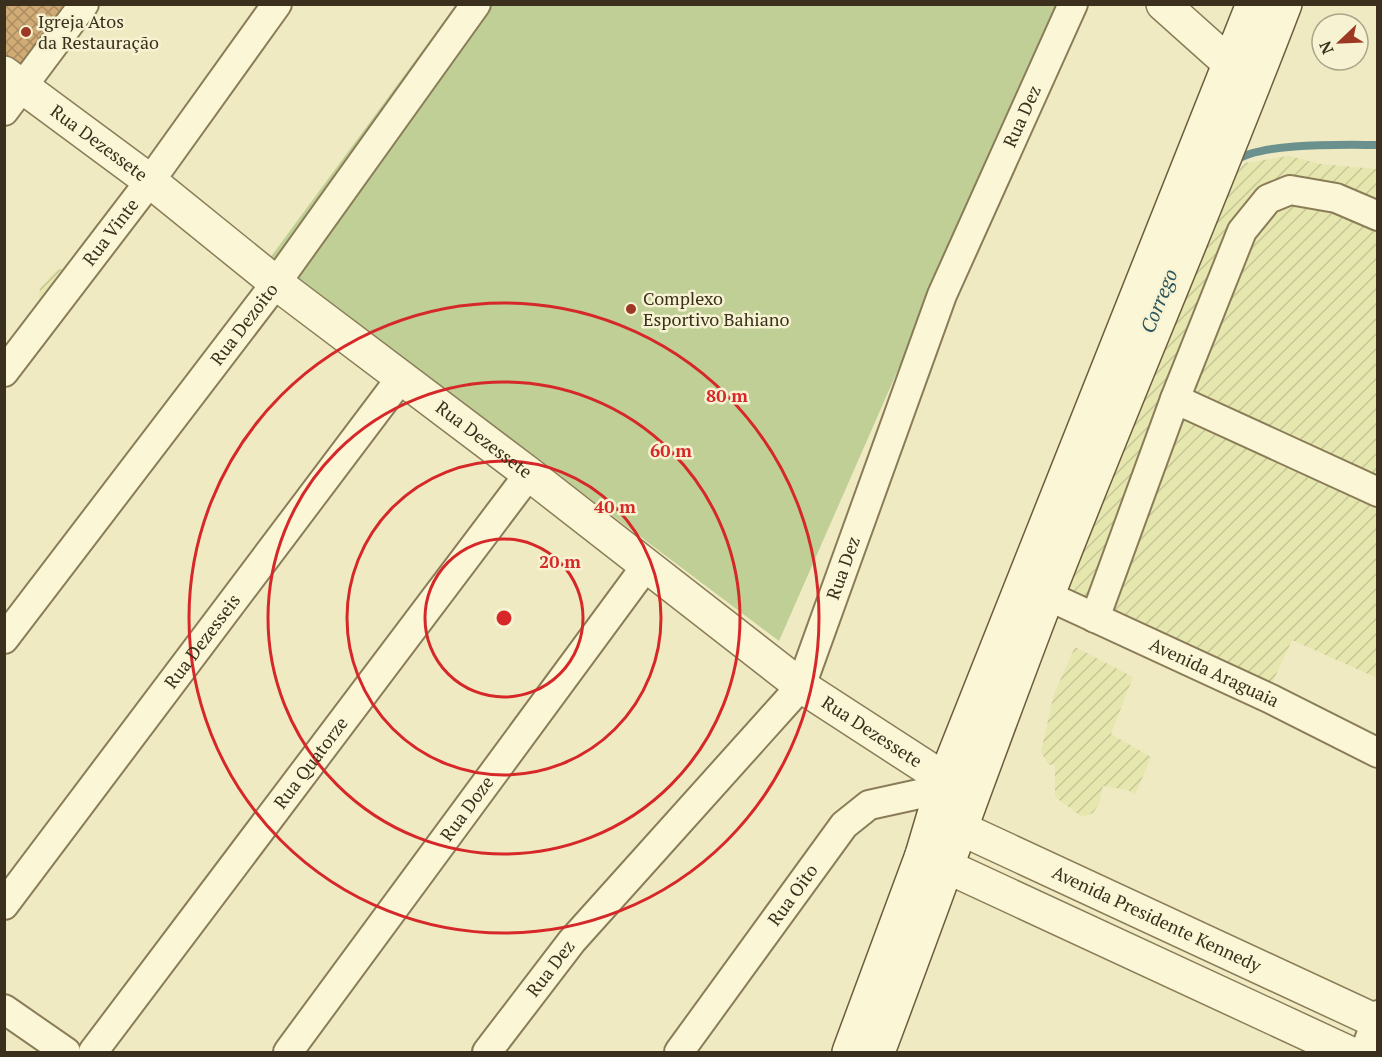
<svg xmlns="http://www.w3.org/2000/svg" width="1382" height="1057" font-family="'PT Serif',serif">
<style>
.farmland{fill:url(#farmland-furrows)}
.park{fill:#bfcf96}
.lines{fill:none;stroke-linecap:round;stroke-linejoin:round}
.stream{stroke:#6b918e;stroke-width:8}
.building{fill:url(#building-cross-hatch);stroke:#8b693d;stroke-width:1.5}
.minor-casing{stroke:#8b7c58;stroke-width:32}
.tertiary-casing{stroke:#8b7c58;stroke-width:36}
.secondary-casing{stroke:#6d5c3c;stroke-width:36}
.minor{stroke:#faf6d6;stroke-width:28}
.tertiary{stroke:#faf6d6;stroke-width:33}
.secondary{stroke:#faf6d6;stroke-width:33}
.ring{fill:none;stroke:#d62828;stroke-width:3}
.poi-dot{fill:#9d3825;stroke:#f7f3d2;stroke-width:2}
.labels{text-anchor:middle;stroke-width:5;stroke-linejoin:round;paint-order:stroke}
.poi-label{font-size:18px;fill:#3a301d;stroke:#f7f3d2;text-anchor:start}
.street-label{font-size:18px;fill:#3a301d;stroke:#f7f3d2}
.water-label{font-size:20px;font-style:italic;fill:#2c565b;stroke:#f7f3d2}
.centre{fill:#d62828;stroke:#f7f3d2;stroke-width:3}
.ring-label{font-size:18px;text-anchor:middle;font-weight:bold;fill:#d62828;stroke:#f7f3d2;stroke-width:5;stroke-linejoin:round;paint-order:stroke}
</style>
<defs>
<pattern id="farmland-furrows" width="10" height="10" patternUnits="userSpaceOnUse" patternTransform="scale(1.5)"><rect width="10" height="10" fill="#e6e6af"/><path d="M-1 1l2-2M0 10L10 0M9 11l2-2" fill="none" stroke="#c6c696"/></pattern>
<pattern id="building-cross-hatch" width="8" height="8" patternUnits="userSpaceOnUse" patternTransform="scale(1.5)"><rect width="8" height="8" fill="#d0ab76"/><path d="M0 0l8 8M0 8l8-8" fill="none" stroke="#aa8c60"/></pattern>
</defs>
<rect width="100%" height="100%" fill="#f0eac2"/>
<g class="farmland">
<polygon points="1289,156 1321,164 1377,169 1377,678 1292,640 1270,688 1064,599 1223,190 1245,163"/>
<polygon points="57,269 61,269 65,274 45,305 39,299 40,288"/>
<polygon points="1075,647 1133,677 1111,734 1151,757 1135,795 1128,790 1103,786 1099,804 1093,813 1082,817 1055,797 1055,764 1049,765 1041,752 1054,694"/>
</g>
<polygon class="park" points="456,5 1058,5 779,641 270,258"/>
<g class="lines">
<path class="stream" d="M1235 161C1260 142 1345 145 1378 145"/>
</g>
<polygon class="building" points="4,4 67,4 19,69 4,59"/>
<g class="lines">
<defs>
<g id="minor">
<polyline points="4,111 84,4"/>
<path id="s1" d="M4 372 150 181 277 4"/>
<polyline points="1175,399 1378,492"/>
<path id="s2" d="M1048 596 1271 699 1378 753"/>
<polyline points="1095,618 1175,399 1242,231 1268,199 1290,190 1336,198 1378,216"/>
<path id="s3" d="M4 639 276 283 476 4"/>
<path id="s4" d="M4 905 401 378"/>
<polyline points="4,1009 66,1052"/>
<path id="s5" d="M93 1052 529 474"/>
<path id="s6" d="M288 1052 646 566"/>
<path id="s7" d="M487 1052 572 941 801 686 942 295 1073 4"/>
<path id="s8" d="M679 1052 844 825 869 805 942 789"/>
<polyline points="1365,1052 1378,1015"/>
</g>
<g id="tertiary">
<polyline points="1163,4 1249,81"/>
<path id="s9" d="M4 73 150 181 276 283 529 474 801 686 969 795"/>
<path id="s10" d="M936 817 1378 1022"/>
<polyline points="922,855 1347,1052"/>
</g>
<g id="secondary">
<polyline points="849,1052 922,855 944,781 1253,4"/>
<path d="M878 1052C935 901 989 748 1047 597 1124 399 1209 203 1285 4"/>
</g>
</defs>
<use href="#minor" class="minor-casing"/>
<use href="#tertiary" class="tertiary-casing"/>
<use href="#secondary" class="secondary-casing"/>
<use href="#minor" class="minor"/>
<use href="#tertiary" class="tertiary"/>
<use href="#secondary" class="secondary"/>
</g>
<g class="ring">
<circle cx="504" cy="618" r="79"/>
<circle cx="504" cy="618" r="157"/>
<circle cx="504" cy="618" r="236"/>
<circle cx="504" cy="618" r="315"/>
</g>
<g class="poi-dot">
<circle cx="26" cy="32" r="6"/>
<circle cx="631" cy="309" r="6"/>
</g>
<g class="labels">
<g class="poi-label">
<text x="38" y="28">Igreja Atos<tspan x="38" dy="21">da Restauração</tspan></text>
<text x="643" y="305">Complexo<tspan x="643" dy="21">Esportivo Bahiano</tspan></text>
</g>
<g class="street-label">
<text dy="6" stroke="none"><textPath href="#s7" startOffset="1094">Rua Dez</textPath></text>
<text dy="6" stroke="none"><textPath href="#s9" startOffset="118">Rua Dezessete</textPath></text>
<text dy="6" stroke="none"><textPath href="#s1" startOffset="176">Rua Vinte</textPath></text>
<text dy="6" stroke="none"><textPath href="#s3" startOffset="396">Rua Dezoito</textPath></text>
<text dy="6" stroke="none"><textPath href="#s9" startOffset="604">Rua Dezessete</textPath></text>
<text dy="6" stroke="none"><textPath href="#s7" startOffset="608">Rua Dez</textPath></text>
<text dy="6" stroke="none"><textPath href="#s4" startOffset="330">Rua Dezesseis</textPath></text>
<text dy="6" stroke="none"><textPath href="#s2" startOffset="183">Avenida Araguaia</textPath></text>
<text dy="6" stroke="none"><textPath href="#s9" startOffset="1090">Rua Dezessete</textPath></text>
<text dy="6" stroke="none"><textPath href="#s5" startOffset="362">Rua Quatorze</textPath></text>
<text dy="6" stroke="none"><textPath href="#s6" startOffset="302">Rua Doze</textPath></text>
<text dy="6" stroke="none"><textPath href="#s8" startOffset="194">Rua Oito</textPath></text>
<text dy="6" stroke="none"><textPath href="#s10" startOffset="243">Avenida Presidente Kennedy</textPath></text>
<text dy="6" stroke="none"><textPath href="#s7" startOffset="105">Rua Dez</textPath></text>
</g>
<g class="water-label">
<text transform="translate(1159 301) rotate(-68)" y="7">Corrego</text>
</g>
</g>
<circle cx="504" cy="618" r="9" class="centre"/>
<g class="ring-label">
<text x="727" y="402">80 m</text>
<text x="671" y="457">60 m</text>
<text x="615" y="513">40 m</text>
<text x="560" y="568">20 m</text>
</g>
<rect width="1382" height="1057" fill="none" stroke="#3a301d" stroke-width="12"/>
<g transform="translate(1340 42) rotate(247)"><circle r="28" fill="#f7f3d2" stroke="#aba58a" stroke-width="1.5"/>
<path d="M0-4.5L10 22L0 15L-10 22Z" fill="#9d3825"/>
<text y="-9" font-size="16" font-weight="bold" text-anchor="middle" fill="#3a301d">N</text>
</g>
</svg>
